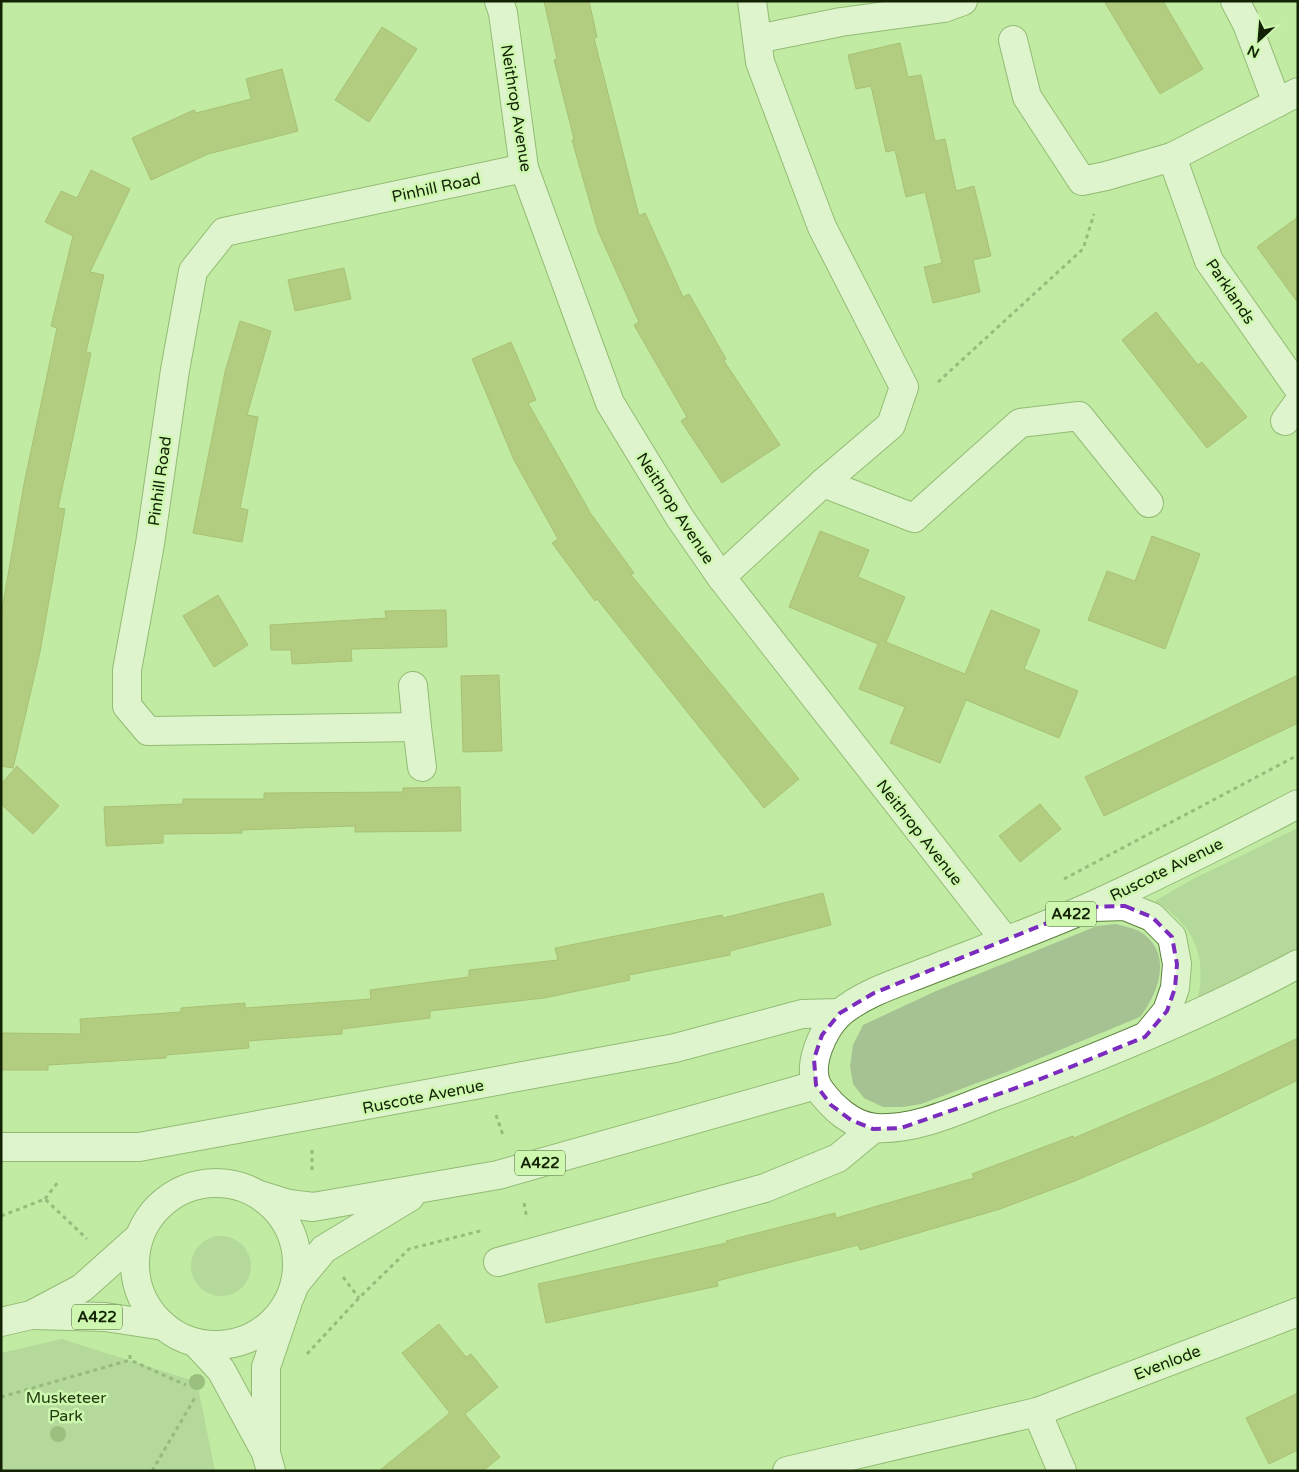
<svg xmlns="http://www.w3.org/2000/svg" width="1299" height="1472" font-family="'Varela Round',sans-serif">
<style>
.green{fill:#a6c192}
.building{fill:#a3a958;stroke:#898e3c}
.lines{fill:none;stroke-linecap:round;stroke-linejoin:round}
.minor-casing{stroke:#5c813d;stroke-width:30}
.major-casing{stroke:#5c813d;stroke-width:30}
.path{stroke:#65814f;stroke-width:3;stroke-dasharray:4 4;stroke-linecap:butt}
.minor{stroke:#fff;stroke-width:28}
.major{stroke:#fff;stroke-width:28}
.tree{fill:#6b8a52}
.marked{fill:none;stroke:#7b2cbf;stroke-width:4;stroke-dasharray:10 6;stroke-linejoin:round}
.labels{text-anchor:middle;stroke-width:5;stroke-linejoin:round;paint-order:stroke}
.shield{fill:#cef8af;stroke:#4b6238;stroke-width:1}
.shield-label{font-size:15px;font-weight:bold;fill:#132205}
.street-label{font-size:16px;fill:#132205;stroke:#cef8af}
.park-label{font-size:16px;fill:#243a10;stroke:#cef8af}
</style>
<rect width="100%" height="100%" fill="#c1eba2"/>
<g class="green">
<path d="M1298 828V954L1198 998C1207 953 1193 925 1155 901L1191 880Z"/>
<path d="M1116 924C1123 926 1133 928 1139 931 1174 952 1159 992 1140 1017L1009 1071 921 1104 903 1107H883L864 1098 853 1084 850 1066 853 1045 863 1025 936 991 1097 926Z"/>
<circle cx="221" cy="1266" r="30"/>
<polygon points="62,1339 197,1382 215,1471 1,1471 1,1353"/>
</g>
<g class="building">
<polygon points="544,1 589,1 597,37 594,38 639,216 645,213 683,297 689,294 726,359 724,361 780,445 722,483 681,421 687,417 634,325 639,322 598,231 572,140 574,139 554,60 557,59"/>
<polygon points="1104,1 1163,1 1203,69 1160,94"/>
<polygon points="382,27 417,49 369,122 335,100"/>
<polygon points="900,43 908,77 921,75 935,141 945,139 956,191 974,186 991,256 973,260 980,292 933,303 924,267 942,263 925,192 906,197 895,150 886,152 871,86 856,89 848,55"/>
<polygon points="282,69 298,131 208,154 151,180 132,138 194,110 196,113 251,99 246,79"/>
<polygon points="91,170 130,189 90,272 104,275 86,352 91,353 58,508 65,509 40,652 13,768 1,766 1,615 24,484 57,328 51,326 73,236 45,222 61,191 77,198"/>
<polygon points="1298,217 1298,303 1257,247"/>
<polygon points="344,268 351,299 295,311 288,280"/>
<polygon points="1156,312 1198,365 1202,362 1247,417 1207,448 1122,340"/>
<polygon points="240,321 271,331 247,415 258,417 240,508 248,510 242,542 193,533 225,372"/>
<polygon points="511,342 536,400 528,403 591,514 634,573 631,575 799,779 764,808 597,599 595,601 552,543 558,539 514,460 472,359"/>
<polygon points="820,531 869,550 858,577 905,597 886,642 965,674 991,610 1040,630 1024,669 1078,691 1059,738 966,700 940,763 890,743 905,707 859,689 878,644 789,607"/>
<polygon points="1152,536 1200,554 1165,649 1088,620 1107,571 1135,581"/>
<polygon points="218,595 248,645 214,667 183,616"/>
<polygon points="446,610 447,647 351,649 352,661 292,664 291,650 271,650 270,625 386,618 385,611"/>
<polygon points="499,675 502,751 463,752 461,676"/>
<polygon points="1298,675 1298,723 1104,816 1085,777"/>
<polygon points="17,766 59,806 33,834 1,804 1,784"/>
<polygon points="460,787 461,831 355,832 355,826 242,830 242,833 163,834 163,843 106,846 104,807 183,804 183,799 264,799 264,793 403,792 403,788"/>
<polygon points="1040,804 1061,829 1020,862 999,836"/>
<polygon points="823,893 831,925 730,951 730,955 629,975 630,980 544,998 430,1011 430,1018 342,1029 342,1034 248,1041 249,1048 166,1055 166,1058 48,1065 48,1070 1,1070 1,1033 81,1034 80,1019 181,1012 181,1008 245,1003 245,1008 371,999 370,990 469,977 469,970 558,960 555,948 722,915 723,918"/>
<polygon points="1298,1038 1298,1080 1209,1123 1075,1181 1000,1209 860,1250 858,1245 717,1281 718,1286 546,1323 538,1284 727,1243 726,1241 835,1213 836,1218 974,1178 972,1174 1073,1136 1074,1138 1214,1078"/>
<polygon points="439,1324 466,1357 471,1354 498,1387 465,1414 500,1457 483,1471 379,1471 450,1413 402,1353"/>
<polygon points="1298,1393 1298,1450 1269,1464 1246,1418"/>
</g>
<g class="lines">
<defs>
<g id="minor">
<polyline points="499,1 503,13 524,168 610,403 680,518 721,577 1005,940"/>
<polyline points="1235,1 1247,24 1277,103"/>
<polyline points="757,39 841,22 944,8 963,1"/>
<polyline points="1013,40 1027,97 1082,181 1106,176 1172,157 1298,92"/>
<polyline points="1172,157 1209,261 1298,388"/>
<polyline points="1285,421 1298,403"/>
<polyline points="823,483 914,518 1020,423 1079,416 1149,503"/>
<polyline points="721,577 823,483 891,425 904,387 822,227 760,62 752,1"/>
<polyline points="413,686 417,727"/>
<polyline points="422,767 417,727 148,731 127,706 127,670 150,544 175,370 193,271 224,232 524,168"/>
<polyline points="1,1147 139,1147 675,1048 802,1014 840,1013"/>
<polyline points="498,1262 765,1188 838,1158 873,1129"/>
<polyline points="196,1343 221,1370 264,1449"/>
<polyline points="1037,1412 1062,1471"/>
<polyline points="271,1471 266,1453 266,1367 287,1305"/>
<polyline points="787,1471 1037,1412 1298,1312"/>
</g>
<g id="major">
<path d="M1298 804C1229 840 1158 876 1087 908 1034 931 979 951 925 972 897 983 864 993 840 1013 823 1029 805 1067 819 1089 832 1107 853 1127 877 1128 917 1130 958 1110 995 1096 1098 1058 1201 1016 1298 964"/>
<polyline points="1094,907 1125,906 1152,917 1172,937 1177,964 1175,988 1167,1011 1148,1034"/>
<circle cx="216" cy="1264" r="81"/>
<polyline points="260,1195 289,1204 313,1207 498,1175 816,1085"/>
<polyline points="295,1284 324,1249 410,1197"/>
<polyline points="33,1315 105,1317 164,1326"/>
<polyline points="1,1322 31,1315 82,1288 138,1238"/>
</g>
</defs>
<use href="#minor" class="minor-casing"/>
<use href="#major" class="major-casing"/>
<g class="path">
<polyline points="938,382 1083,249 1094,214"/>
<polyline points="1064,879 1298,755"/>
<polyline points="496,1115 504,1138"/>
<polyline points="312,1150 312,1173"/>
<polyline points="45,1199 58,1182"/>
<polyline points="524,1203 527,1219"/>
<polyline points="1,1216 45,1199 87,1239"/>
<polyline points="343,1277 359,1298"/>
<polyline points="307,1354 359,1298 409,1249 484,1230"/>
<polyline points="130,1355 130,1360 186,1385"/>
<polyline points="1,1397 130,1360"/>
<polyline points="152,1471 196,1396"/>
</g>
<use href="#minor" class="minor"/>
<use href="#major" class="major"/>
</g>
<g class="tree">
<circle cx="197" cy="1382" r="8"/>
<circle cx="58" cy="1434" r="8"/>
</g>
<path d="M0 0H1299V1472H0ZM1125 906 1152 917 1172 937 1177 964 1175 988 1167 1011 1145 1037 1033 1082 901 1128 873 1129 851 1120 831 1105 816 1085 814 1059 822 1035 840 1013 874 993 1087 907Z" fill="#c1eba2" fill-opacity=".55" fill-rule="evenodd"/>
<path class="marked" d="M1125 906 1152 917 1172 937 1177 964 1175 988 1167 1011 1145 1037 1033 1082 901 1128 873 1129 851 1120 831 1105 816 1085 814 1059 822 1035 840 1013 874 993 1087 907Z"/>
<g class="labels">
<g class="shield">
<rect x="1046" y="901.5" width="50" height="25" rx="4"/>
<rect x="515" y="1150.5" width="50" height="25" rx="4"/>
<rect x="72" y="1304.5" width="50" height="25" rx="4"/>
</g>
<g class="shield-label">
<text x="1071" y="919">A422</text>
<text x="540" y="1168">A422</text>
<text x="97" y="1322">A422</text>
</g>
<g class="street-label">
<text transform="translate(517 108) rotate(81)" y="6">Neithrop Avenue</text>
<text transform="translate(436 187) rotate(-12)" y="6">Pinhill Road</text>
<text transform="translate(1231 291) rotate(56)" y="6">Parklands</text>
<text transform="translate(159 481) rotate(-82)" y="6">Pinhill Road</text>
<text transform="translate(676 508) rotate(57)" y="6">Neithrop Avenue</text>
<text transform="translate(920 832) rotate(52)" y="6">Neithrop Avenue</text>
<text transform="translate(1166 869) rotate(-26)" y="6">Ruscote Avenue</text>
<text transform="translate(423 1096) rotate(-11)" y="6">Ruscote Avenue</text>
<text transform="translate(1167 1362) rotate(-21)" y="6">Evenlode</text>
</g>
<g class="park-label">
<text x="66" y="1403">Musketeer<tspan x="66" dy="18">Park</tspan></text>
</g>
</g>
<rect width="1299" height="1472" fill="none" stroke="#132205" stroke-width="5"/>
<g transform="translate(1259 40) rotate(206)" stroke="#cef8af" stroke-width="4" paint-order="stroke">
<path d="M0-4L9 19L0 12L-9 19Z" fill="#132205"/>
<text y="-8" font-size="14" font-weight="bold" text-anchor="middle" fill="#132205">N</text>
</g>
</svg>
